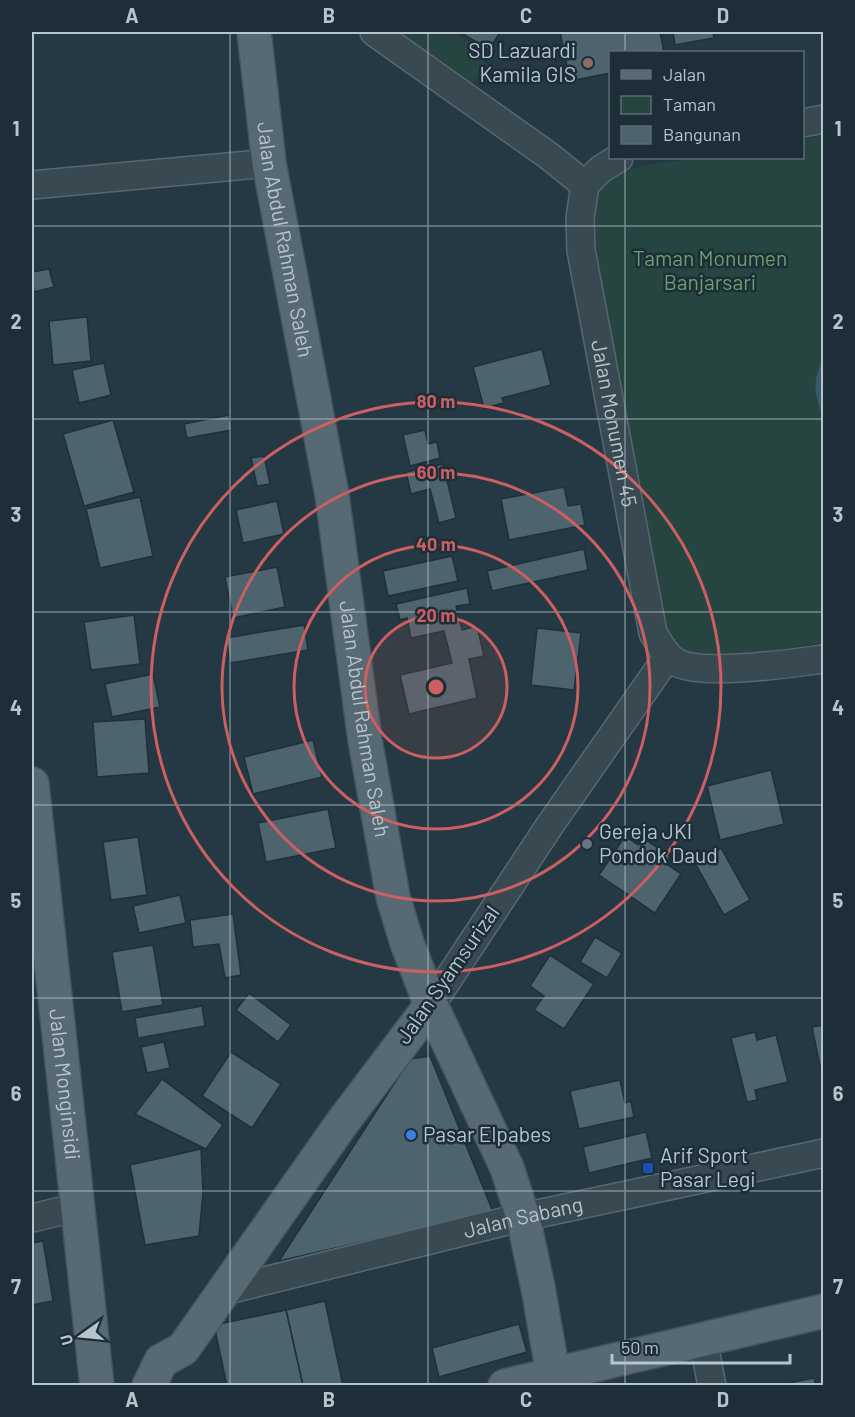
<svg xmlns="http://www.w3.org/2000/svg" width="855" height="1417" font-family="Barlow,sans-serif">
<style>
.green{fill:#264440}
.water{fill:#37596b}
.building{fill:#4d636e;stroke:#1f303a;stroke-width:1.5}
.lines{fill:none;stroke-linecap:round;stroke-linejoin:round}
.minor-casing{stroke:#576770;stroke-width:30}
.major-casing{stroke:#45555f;stroke-width:36}
.minor{stroke:#394952;stroke-width:27}
.major{stroke:#576972;stroke-width:33}
.grid{fill:none;stroke:#b6c4cc;stroke-width:1.5;stroke-opacity:0.55}
.ring{fill:none;stroke:#cb5f61;stroke-width:3}
.education-dot{fill:#8d6e63;stroke:#1d2e38;stroke-width:2}
.worship-dot{fill:#6b7280;stroke:#1d2e38;stroke-width:2}
.shop-dot{fill:#3f7fe0;stroke:#1d2e38;stroke-width:2}
.transit-dot{fill:#1a4fb4;stroke:#1d2e38;stroke-width:2}
.labels{text-anchor:middle;stroke-width:5;stroke-linejoin:round;paint-order:stroke}
.poi-label{font-size:21px;fill:#b6c4cc;stroke:#1d2e38;text-anchor:start}
.street-label{font-size:21px;fill:#b6c4cc;stroke:#1d2e38}
.park-label{font-size:21px;fill:#6b9f6b;stroke:#1d2e38}
.centre{fill:#cb5f61;stroke:#1d2e38;stroke-width:3}
.ring-label{font-size:18px;text-anchor:middle;font-weight:bold;fill:#cb5f61;stroke:#1d2e38;stroke-width:5;stroke-linejoin:round;paint-order:stroke}
.neatline{fill:none;stroke:#b6c4cc;stroke-width:2}
.grid-label{font-size:20px;text-anchor:middle;font-weight:bold;fill:#b6c4cc}
</style>
<rect width="100%" height="100%" fill="#243943"/>
<g class="green">
<polygon points="393,32 453,32 489,55 469,92"/>
<path d="M823 136V643L707 661 686 655 670 640 663 627 589 232C592 215 593 199 605 185 630 152 761 158 802 158L803 139Z"/>
</g>
<path class="water" d="M823 360H824L823 416C814 395 812 380 823 360Z"/>
<g class="building">
<polygon points="460,32 500,32 489,50"/>
<polygon points="560,32 660,32 664,52 610,52 610,73 570,81"/>
<polygon points="673,32 713,32 714,38 675,45"/>
<polygon points="49,269 54,287 34,292 32,272"/>
<polygon points="87,317 91,361 53,365 49,321"/>
<polygon points="542,349 551,385 502,398 504,403 484,408 473,367"/>
<polygon points="104,363 111,395 79,403 72,370"/>
<polygon points="229,415 232,430 187,438 184,424"/>
<polygon points="113,420 134,492 84,506 63,434"/>
<polygon points="425,430 428,444 437,442 440,458 410,466 403,435"/>
<polygon points="264,456 270,484 257,486 251,458"/>
<polygon points="443,464 456,518 439,523 430,489 411,494 406,472"/>
<polygon points="564,487 568,506 581,504 585,525 509,540 501,499"/>
<polygon points="140,497 153,556 100,568 86,509"/>
<polygon points="277,501 284,534 243,543 236,510"/>
<polygon points="584,549 588,570 492,591 487,571"/>
<polygon points="452,556 458,581 388,596 383,571"/>
<polygon points="277,567 285,607 233,618 225,577"/>
<polygon points="467,588 470,604 456,606 462,630 477,626 484,656 469,659 477,698 409,714 400,675 452,663 444,631 411,638 407,618 400,620 396,604"/>
<polygon points="134,615 140,664 91,670 84,622"/>
<polygon points="304,625 308,650 230,663 226,638"/>
<polygon points="537,628 581,633 574,690 531,685"/>
<polygon points="153,674 160,707 112,717 105,684"/>
<polygon points="145,719 149,773 97,777 93,722"/>
<polygon points="313,740 322,777 253,794 244,757"/>
<polygon points="771,770 784,824 720,840 707,786"/>
<polygon points="328,809 336,848 266,862 258,823"/>
<polygon points="625,836 638,845 643,838 670,856 665,863 681,874 655,913 599,875"/>
<polygon points="138,837 147,895 111,900 103,842"/>
<polygon points="721,848 750,900 724,915 695,863"/>
<polygon points="180,895 186,923 139,933 133,906"/>
<polygon points="233,914 241,975 225,978 219,944 193,947 190,920"/>
<polygon points="595,937 622,953 607,978 580,962"/>
<polygon points="153,945 163,1005 122,1012 112,952"/>
<polygon points="550,955 594,984 564,1029 534,1010 544,996 530,986"/>
<polygon points="249,993 291,1025 278,1042 236,1010"/>
<polygon points="202,1006 205,1026 138,1038 135,1018"/>
<polygon points="824,1025 824,1070 821,1071 812,1027"/>
<polygon points="755,1032 757,1040 776,1035 788,1082 755,1090 757,1100 747,1102 731,1038"/>
<polygon points="164,1042 170,1068 147,1073 141,1047"/>
<polygon points="231,1052 281,1084 252,1128 202,1096"/>
<polygon points="430,1056 493,1212 279,1261 410,1059"/>
<polygon points="162,1079 223,1125 206,1149 135,1114"/>
<polygon points="620,1080 625,1103 631,1101 634,1117 579,1129 570,1091"/>
<polygon points="646,1132 652,1158 589,1173 583,1147"/>
<polygon points="201,1149 203,1193 199,1236 145,1245 130,1165"/>
<polygon points="43,1241 53,1301 32,1305 32,1243"/>
<polygon points="325,1301 343,1386 303,1386 286,1310"/>
<polygon points="286,1310 303,1386 227,1386 214,1325"/>
<polygon points="519,1324 527,1352 439,1377 432,1348"/>
<polygon points="814,1378 816,1386 773,1386"/>
</g>
<g class="lines">
<defs>
<g id="minor">
<polyline points="374,32 549,156 585,185"/>
<polyline points="802,123 824,119"/>
<polyline points="32,185 269,163"/>
<path id="s1" d="M585 185 580 218 581 250 653 633C660 644 665 656 676 662 702 677 793 663 824 659"/>
<polyline points="585,185 601,169 619,158"/>
<polyline points="431,1005 550,825 668,656"/>
<polyline points="32,1218 78,1207"/>
<path id="s2" d="M224 1291 523 1217 824 1153"/>
<polyline points="703,1339 712,1386"/>
</g>
<g id="major">
<path id="s3" d="M254 32 269 163 332 495 365 740 393 897 407 943 431 1005 507 1168 523 1217 539 1293 553 1374"/>
<path id="s4" d="M32 784 97 1386"/>
<polyline points="149,1386 161,1361 183,1349 342,1123 431,1005"/>
<polyline points="505,1386 824,1311"/>
</g>
</defs>
<use href="#minor" class="minor-casing"/>
<use href="#major" class="major-casing"/>
<use href="#minor" class="minor"/>
<use href="#major" class="major"/>
</g>
<path class="grid" d="M230 32V1386M428 32V1386M625 32V52M625 158V1386M32 226H824M32 419H824M32 612H824M32 805H824M32 998H824M32 1191H824"/>
<circle cx="436" cy="687" r="71" fill="#cb5f61" fill-opacity=".12"/>
<g class="ring">
<circle cx="436" cy="687" r="71"/>
<circle cx="436" cy="687" r="142"/>
<circle cx="436" cy="687" r="214"/>
<circle cx="436" cy="687" r="285"/>
</g>
<circle class="education-dot" cx="588" cy="63" r="6"/>
<circle class="worship-dot" cx="587" cy="844" r="6"/>
<circle class="shop-dot" cx="411" cy="1135" r="6"/>
<rect class="transit-dot" x="642" y="1162" width="12" height="12" rx="3"/>
<g class="labels">
<g class="poi-label">
<text x="576" y="58" text-anchor="end">SD Lazuardi<tspan x="576" dy="24">Kamila GIS</tspan></text>
<text x="599" y="839">Gereja JKI<tspan x="599" dy="24">Pondok Daud</tspan></text>
<text x="423" y="1142">Pasar Elpabes</text>
<text x="660" y="1163">Arif Sport<tspan x="660" dy="24">Pasar Legi</tspan></text>
</g>
<g class="street-label">
<text dy="7" stroke="none"><textPath href="#s3" startOffset="210">Jalan Abdul Rahman Saleh</textPath></text>
<text dy="7" stroke="none"><textPath href="#s1" startOffset="242">Jalan Monumen 45</textPath></text>
<text dy="7" stroke="none"><textPath href="#s3" startOffset="696">Jalan Abdul Rahman Saleh</textPath></text>
<text transform="translate(448 975) rotate(-55)" y="7">Jalan Syamsurizal</text>
<text dy="7" stroke="none"><textPath href="#s4" startOffset="302">Jalan Monginsidi</textPath></text>
<text dy="7" stroke="none"><textPath href="#s2" startOffset="308">Jalan Sabang</textPath></text>
</g>
<g class="park-label">
<text x="710" y="266">Taman Monumen<tspan x="710" dy="24">Banjarsari</tspan></text>
</g>
</g>
<circle cx="436" cy="687" r="9" class="centre"/>
<g class="ring-label">
<text x="436" y="408">80 m</text>
<text x="436" y="479">60 m</text>
<text x="436" y="551">40 m</text>
<text x="436" y="622">20 m</text>
</g>
<rect width="855" height="1417" fill="none" stroke="#1d2e38" stroke-width="66"/>
<rect x="609" y="51" width="195" height="108" fill="#1d2e38" stroke="#5a6a73" stroke-width="1.5"/>
<rect x="621" y="70" width="30" height="9" fill="#576972" stroke="#5a6a73" stroke-width="1.5"/>
<text x="663" y="81" font-size="18" fill="#b6c4cc">Jalan</text>
<rect x="621" y="96" width="30" height="18" fill="#264440" stroke="#5a6a73" stroke-width="1.5"/>
<text x="663" y="111" font-size="18" fill="#b6c4cc">Taman</text>
<rect x="621" y="126" width="30" height="18" fill="#4d636e" stroke="#5a6a73" stroke-width="1.5"/>
<text x="663" y="141" font-size="18" fill="#b6c4cc">Bangunan</text>
<g transform="translate(81 1336) rotate(255)" stroke="#1d2e38" stroke-width="4.5" paint-order="stroke">
<path d="M0-4.5L10 22L0 15L-10 22Z" fill="#b6c4cc"/>
<text y="-9" font-size="16" font-weight="bold" text-anchor="middle" fill="#b6c4cc">U</text>
</g>
<path d="M612 1354v9h178v-9" fill="none" stroke="#b6c4cc" stroke-width="3"/>
<text x="621" y="1354" font-size="18" fill="#b6c4cc" stroke="#1d2e38" stroke-width="4.5" paint-order="stroke">50 m</text>
<rect x="33" y="33" width="789" height="1351" class="neatline"/>
<g class="grid-label">
<text x="132" y="23">A</text>
<text x="329" y="23">B</text>
<text x="526" y="23">C</text>
<text x="723" y="23">D</text>
<text x="16" y="136">1</text>
<text x="838" y="136">1</text>
<text x="16" y="329">2</text>
<text x="838" y="329">2</text>
<text x="16" y="522">3</text>
<text x="838" y="522">3</text>
<text x="16" y="715">4</text>
<text x="838" y="715">4</text>
<text x="16" y="908">5</text>
<text x="838" y="908">5</text>
<text x="16" y="1101">6</text>
<text x="838" y="1101">6</text>
<text x="16" y="1294">7</text>
<text x="838" y="1294">7</text>
<text x="132" y="1407">A</text>
<text x="329" y="1407">B</text>
<text x="526" y="1407">C</text>
<text x="723" y="1407">D</text>
</g>
</svg>
